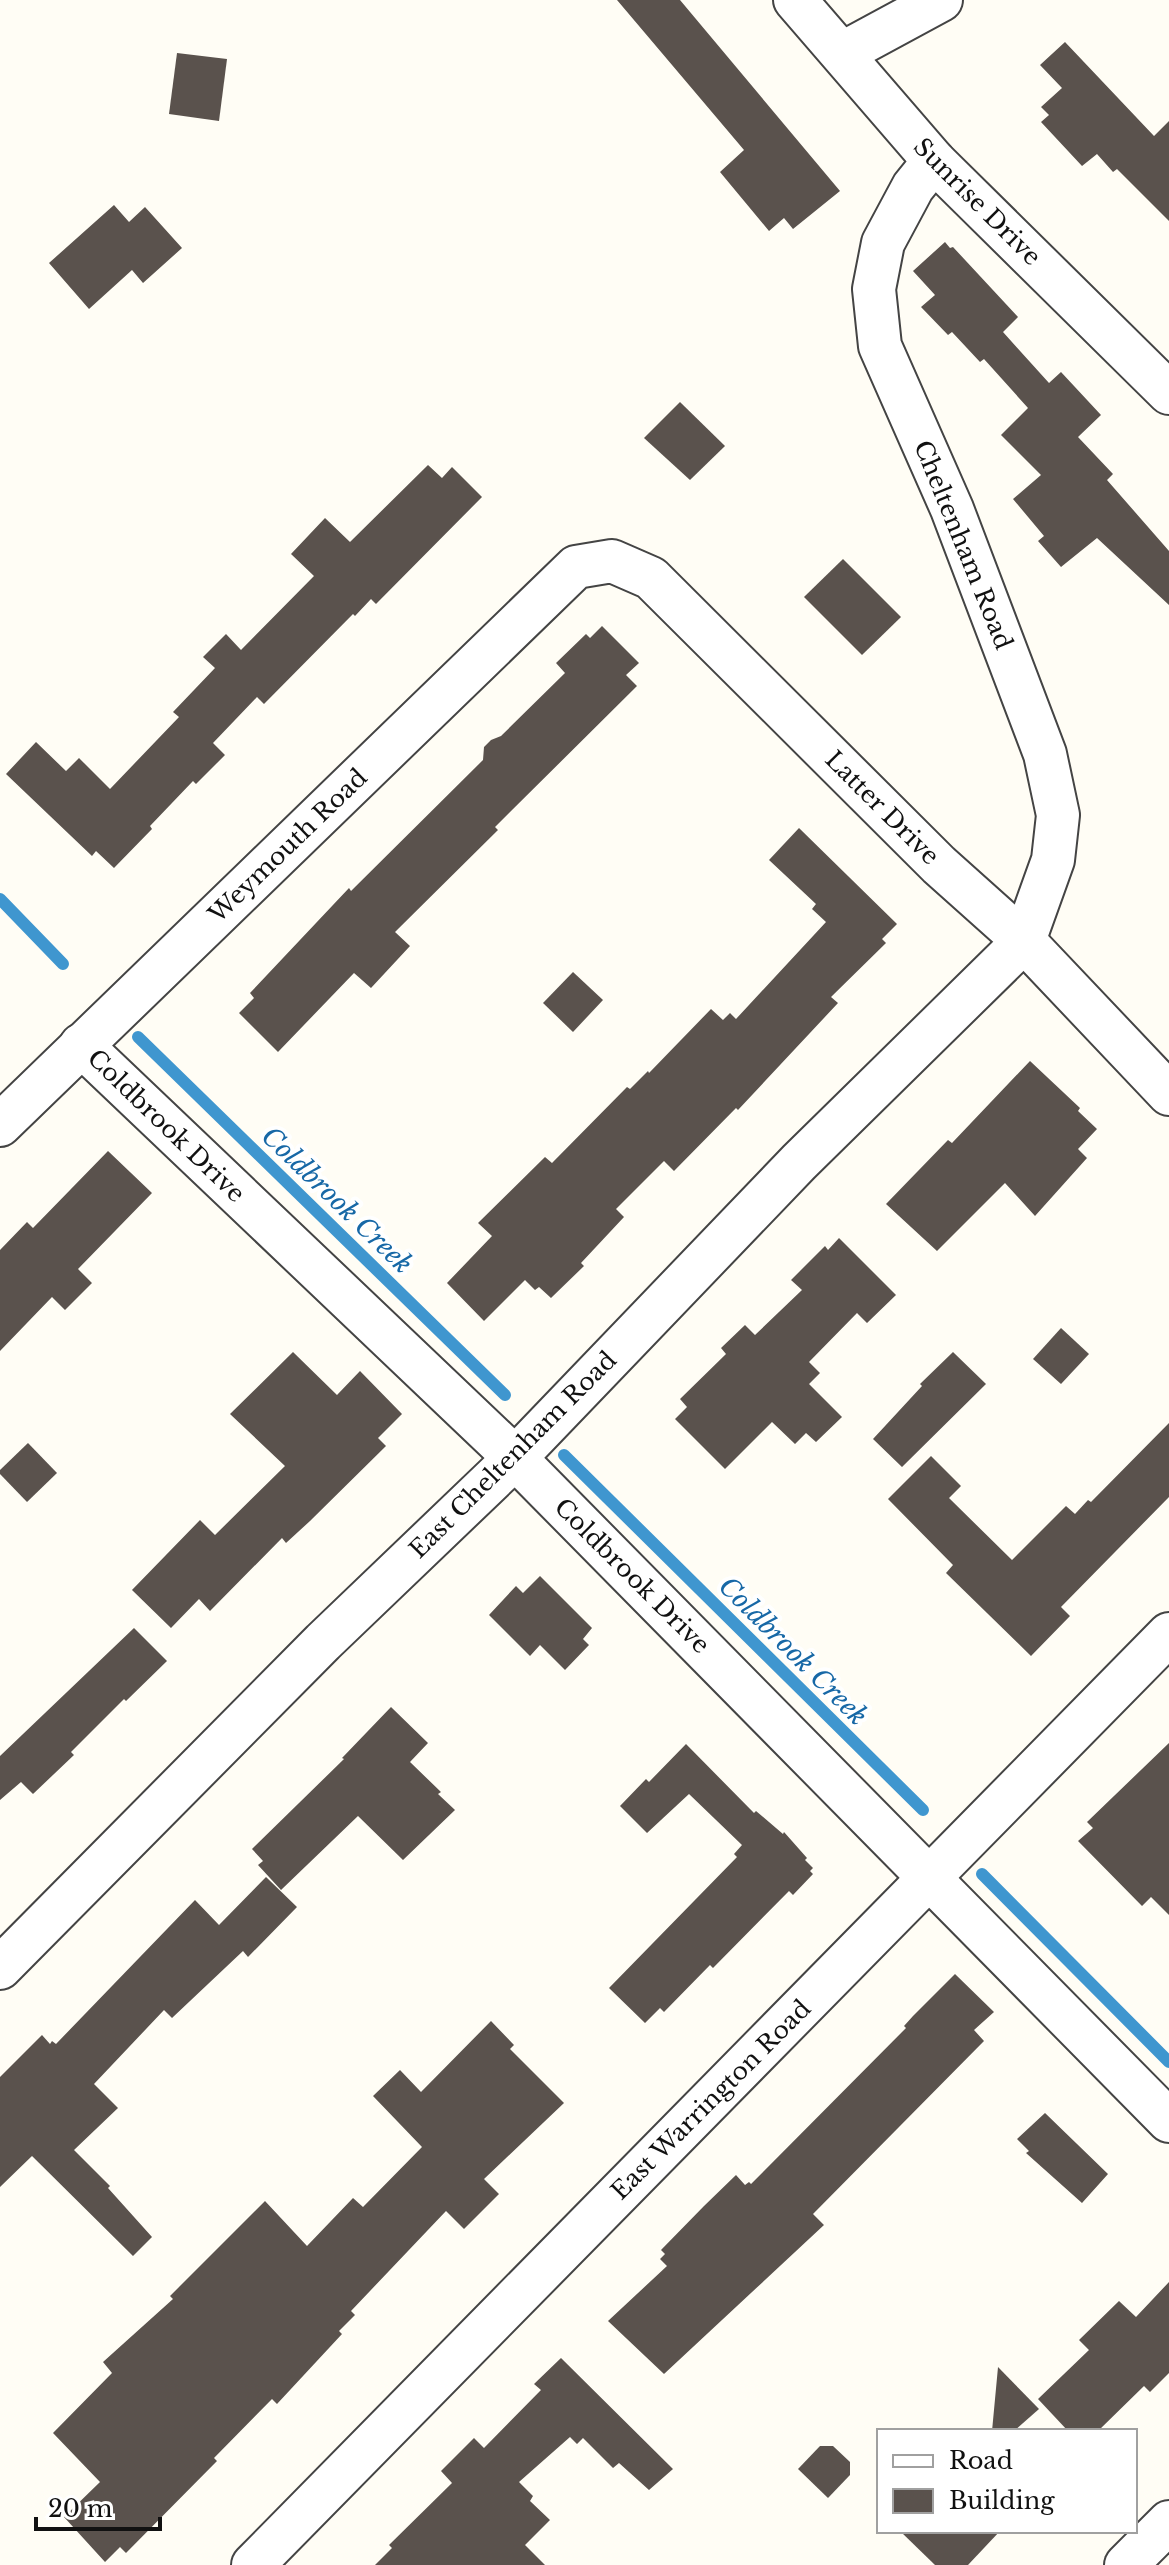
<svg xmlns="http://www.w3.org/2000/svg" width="1169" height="2565" font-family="'Libre Baskerville',serif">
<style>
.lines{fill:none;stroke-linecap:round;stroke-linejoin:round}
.stream{stroke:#3f96cf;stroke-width:12}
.building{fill:#5a524d}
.street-casing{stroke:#444;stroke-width:46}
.street{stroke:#fff;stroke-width:42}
.labels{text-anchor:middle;stroke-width:8;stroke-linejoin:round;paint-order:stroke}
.street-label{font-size:24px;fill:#111;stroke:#fff}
.water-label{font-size:26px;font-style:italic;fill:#1768a6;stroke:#fff}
</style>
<rect width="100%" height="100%" fill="#fffdf5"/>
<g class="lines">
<g class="stream">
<polyline points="0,899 63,964"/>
<polyline points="138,1037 505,1395"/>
<polyline points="564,1455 923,1810"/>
<polyline points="982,1874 1169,2062"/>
</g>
</g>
<g class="building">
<polygon points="617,0 680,0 840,191 793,229 784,218 769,231 720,172 744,150"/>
<polygon points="1065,42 1154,136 1169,121 1169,221 1117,169 1113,172 1097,154 1082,166 1041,122 1049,115 1041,107 1062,88 1040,65"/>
<polygon points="177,53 227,59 219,121 169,114"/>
<polygon points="114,205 129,222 145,207 182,248 143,283 132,270 89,309 49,263"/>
<polygon points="945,242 950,248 953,247 1018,317 1003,332 1049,383 1061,372 1101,415 1078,437 1113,474 1107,480 1169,551 1169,605 1097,538 1061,567 1038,541 1044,536 1013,499 1041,475 1001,435 1028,408 984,359 980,362 952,332 948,335 921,307 935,295 913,271"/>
<polygon points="680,402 725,446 690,480 644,438"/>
<polygon points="428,465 442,478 452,467 482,497 376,604 371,599 355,616 353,614 264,704 257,697 213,743 225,755 196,784 193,781 150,826 152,829 114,868 96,851 92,856 6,774 36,742 66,771 79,758 110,789 179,717 173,712 215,668 203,657 226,634 241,650 314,576 291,554 325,518 350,542"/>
<polygon points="843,559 901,617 862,655 804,597"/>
<polygon points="602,626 639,663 626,675 637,686 495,827 498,830 395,932 410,946 371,988 354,973 278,1052 239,1013 254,998 250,993 349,888 351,891 483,760 484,747 491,740 501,736 565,673 556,663 586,634 590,638"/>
<polygon points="799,828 897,924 882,939 886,943 831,997 838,1003 738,1110 736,1108 674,1171 664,1161 616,1209 624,1217 581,1263 584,1266 551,1298 539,1287 535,1290 525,1280 484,1321 447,1283 492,1236 478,1223 545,1157 552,1163 627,1087 630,1089 648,1071 649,1073 711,1009 723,1020 730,1013 736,1019 826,922 812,909 816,904 769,860"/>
<polygon points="573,972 603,1000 573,1032 543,1003"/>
<polygon points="1030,1061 1080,1108 1078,1111 1097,1129 1078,1149 1087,1158 1035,1216 1005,1183 937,1251 886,1204 948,1140 952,1143"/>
<polygon points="108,1151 152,1193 78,1269 92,1283 65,1310 52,1297 0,1351 0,1250 27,1222 33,1228"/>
<polygon points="839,1238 896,1295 867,1323 857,1313 809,1362 820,1373 809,1384 842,1417 816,1442 806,1433 795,1444 772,1422 725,1469 675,1419 687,1407 680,1399 726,1354 721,1348 745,1325 755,1335 802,1290 791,1280 825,1246 828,1250"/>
<polygon points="1061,1328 1089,1354 1061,1384 1033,1359"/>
<polygon points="293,1352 337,1395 360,1371 402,1414 378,1438 386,1446 310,1521 286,1543 282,1538 210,1611 199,1599 171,1628 132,1590 200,1520 215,1535 285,1466 230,1414"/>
<polygon points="953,1352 986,1384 902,1467 873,1439 922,1386 920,1384"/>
<polygon points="1169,1423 1169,1497 1061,1607 1070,1616 1031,1656 946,1573 953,1565 888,1499 931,1456 961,1486 949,1498 1012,1560 1066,1506 1075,1514 1088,1500 1091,1502"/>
<polygon points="28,1443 57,1473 27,1502 0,1474 0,1470"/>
<polygon points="540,1576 592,1628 583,1639 589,1645 565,1670 540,1645 530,1656 489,1615 516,1586 523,1593"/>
<polygon points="134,1628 167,1661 126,1701 124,1699 71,1752 74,1755 33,1794 21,1782 0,1800 0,1756"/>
<polygon points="391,1707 428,1743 410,1762 441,1792 438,1794 455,1810 403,1860 358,1816 281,1890 258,1865 263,1861 252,1849 344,1759 342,1758"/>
<polygon points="1169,1743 1169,1915 1151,1897 1142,1906 1078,1841 1093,1828 1087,1822"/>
<polygon points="686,1744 754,1813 756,1811 783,1834 784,1832 807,1858 805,1860 813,1868 810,1871 813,1874 793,1895 789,1891 713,1968 710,1965 664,2012 660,2008 645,2023 609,1988 737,1857 734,1854 742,1845 689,1794 647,1833 620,1806 646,1779 649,1782"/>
<polygon points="266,1877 297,1907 248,1957 243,1951 172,2018 164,2010 94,2084 118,2108 74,2150 110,2186 108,2188 152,2237 133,2256 32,2156 0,2187 0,2077 42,2035 50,2044 52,2041 56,2044 195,1900 219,1925"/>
<polygon points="955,1974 994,2012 974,2030 984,2041 813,2214 824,2225 664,2374 608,2321 667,2266 660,2259 665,2254 661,2250 704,2206 736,2175 745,2185 749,2182 751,2184 906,2028 904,2026 913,2016"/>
<polygon points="491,2021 514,2045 510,2049 564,2103 484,2179 499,2194 464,2229 446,2211 351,2311 355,2315 339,2331 342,2334 277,2404 272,2399 214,2458 217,2461 126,2553 120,2547 105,2562 64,2517 100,2482 53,2433 112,2373 103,2362 173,2299 170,2296 265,2201 307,2246 353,2198 363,2207 422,2147 373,2096 400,2070 421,2092"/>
<polygon points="1045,2113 1108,2174 1082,2203 1026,2153 1029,2151 1017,2139"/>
<polygon points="1169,2282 1169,2373 1150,2392 1144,2386 1098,2431 1068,2431 1038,2399 1089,2350 1079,2340 1119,2301 1136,2317"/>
<polygon points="561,2358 673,2469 649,2490 619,2463 613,2468 583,2438 577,2444 570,2437 519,2482 533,2496 530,2501 550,2520 525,2545 545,2565 375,2565 392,2548 389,2545 452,2483 441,2471 474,2438 484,2448 541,2390 534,2384"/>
<polygon points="998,2367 1039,2409 1014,2431 992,2431"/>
<polygon points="820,2446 833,2446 850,2462 850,2475 828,2498 798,2469"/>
<polygon points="900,2531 1000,2531 968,2565 935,2565"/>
</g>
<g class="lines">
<defs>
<g id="street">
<polyline points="795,0 934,161 1169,393"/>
<polyline points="843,53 941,0"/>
<polyline points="81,1045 515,1458 1169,2121"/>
<polyline points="0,1125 576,567 612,561 651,578 939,865 1024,941 1169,1094"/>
<polyline points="0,1968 323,1642 515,1458 799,1162 1024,941 1053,860 1058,815 1045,754 952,509 880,346 874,289 883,243 913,187 934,161"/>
<polyline points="253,2565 1169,1634"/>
<polyline points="1126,2565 1169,2522"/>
</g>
</defs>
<use href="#street" class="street-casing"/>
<use href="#street" class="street"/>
</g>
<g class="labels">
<g class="street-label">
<text transform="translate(977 202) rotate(45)" y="8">Sunrise Drive</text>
<text transform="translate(963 545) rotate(68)" y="8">Cheltenham Road</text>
<text transform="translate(882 808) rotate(45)" y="8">Latter Drive</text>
<text transform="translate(288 846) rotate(-44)" y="8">Weymouth Road</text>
<text transform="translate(166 1126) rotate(44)" y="8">Coldbrook Drive</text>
<text transform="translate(513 1455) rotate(-45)" y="8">East Cheltenham Road</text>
<text transform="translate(632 1576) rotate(45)" y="8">Coldbrook Drive</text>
<text transform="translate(711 2100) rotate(-45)" y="8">East Warrington Road</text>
</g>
<g class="water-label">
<text transform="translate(337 1200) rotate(44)" y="9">Coldbrook Creek</text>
<text transform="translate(793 1651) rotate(45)" y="9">Coldbrook Creek</text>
</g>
</g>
<rect x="877" y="2429" width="260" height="104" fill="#ffffff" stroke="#a0a0a0" stroke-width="2"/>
<rect x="893" y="2455" width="40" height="12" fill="#ffffff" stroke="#a0a0a0" stroke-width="2"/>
<text x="949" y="2469" font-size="24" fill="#111111">Road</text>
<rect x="893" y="2489" width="40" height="24" fill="#5a524d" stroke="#a0a0a0" stroke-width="2"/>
<text x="949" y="2509" font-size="24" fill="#111111">Building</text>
<path d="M36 2517v12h124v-12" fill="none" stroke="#111111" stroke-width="4"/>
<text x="48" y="2517" font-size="24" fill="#111111" stroke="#ffffff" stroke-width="6" paint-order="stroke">20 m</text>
</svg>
